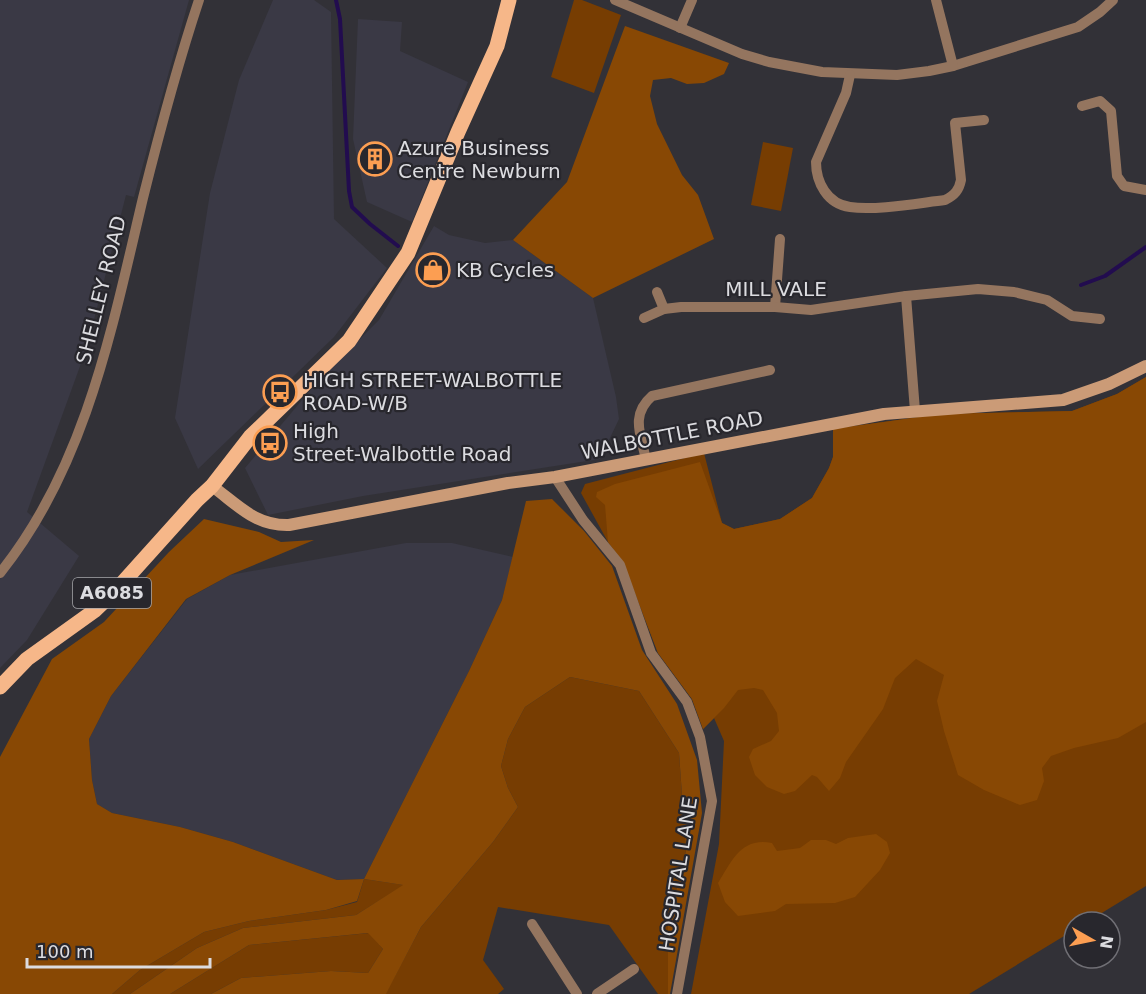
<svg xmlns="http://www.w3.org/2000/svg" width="1146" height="994" font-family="'DejaVu Sans',sans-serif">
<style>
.built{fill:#3a3945}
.green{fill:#773d02}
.forest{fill:#884804}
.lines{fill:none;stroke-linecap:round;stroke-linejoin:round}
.stream{stroke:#220c4f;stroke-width:4}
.street{stroke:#94755f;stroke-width:10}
.secondary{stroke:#cb9b77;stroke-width:12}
.primary{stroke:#f6b789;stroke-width:15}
.labels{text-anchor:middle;stroke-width:4.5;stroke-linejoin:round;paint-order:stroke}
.shield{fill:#28272d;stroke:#a6a6aa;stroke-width:1.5}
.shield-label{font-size:18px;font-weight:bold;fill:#dcdce0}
.poi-label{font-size:20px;fill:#dcdce0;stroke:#28272d;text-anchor:start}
.street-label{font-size:20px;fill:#dcdce0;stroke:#28272d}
</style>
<rect width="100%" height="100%" fill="#323137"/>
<g class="built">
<polygon points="0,0 189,0 134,197 126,195 87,347 27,512 79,556 27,640 0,668"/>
<polygon points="273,0 314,0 331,12 334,219 387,268 334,337 198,469 175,418 210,193 239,80"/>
<polygon points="358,19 402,22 400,51 468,82 412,222 367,202 353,139"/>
<polygon points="434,226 449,235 485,243 513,240 593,298 616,397 619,419 600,459 363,496 268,515 245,468 318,381 379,320"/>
<polygon points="406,543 452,543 513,557 502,600 469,671 364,879 337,880 233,842 180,827 112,813 97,804 92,780 89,739 111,696 187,599 230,575"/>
</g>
<g class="green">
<polygon points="574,0 582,0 621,15 594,93 551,77"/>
<polygon points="763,142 793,148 781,211 751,205"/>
<polygon points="1146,377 1146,886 1087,922 1074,922 1074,930 969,994 691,994 719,844 724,741 714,718 703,729 692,699 658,653 623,562 608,542 581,493 585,484 704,453 722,523 734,529 780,519 812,498 829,468 833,457 833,429 941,414 1072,411 1117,394"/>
<polygon points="570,677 639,691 679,753 686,851 668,923 668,994 658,994 609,925 498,907 483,960 504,989 498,994 380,994 386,993 421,927 493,842 518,807 508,788 501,766 508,739 525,707"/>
<polygon points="364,879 404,885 356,915 243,928 197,948 130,994 112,994 140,970 204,932 249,921 326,910 357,902"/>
<polygon points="369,933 383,949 368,973 331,971 241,978 211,994 170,994 249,945"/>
</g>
<g class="forest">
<polygon points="625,26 729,63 724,74 704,83 687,84 671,78 653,80 650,96 657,124 682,175 698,195 714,239 593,298 513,240 567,182"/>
<polygon points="1146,377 1146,722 1118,738 1074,748 1051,756 1042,768 1044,781 1037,800 1020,805 984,790 958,775 944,731 937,701 944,675 916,659 895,678 883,709 846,762 840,778 829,791 817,777 812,775 795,791 784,794 767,787 755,775 749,757 753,749 771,741 779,731 777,713 763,690 754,688 738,690 724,708 703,729 692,699 658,653 623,562 608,542 605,505 596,497 597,492 615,484 700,462 722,523 734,529 780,519 812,498 829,468 833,457 833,429 941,414 1072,411 1117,394"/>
<polygon points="552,499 584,531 612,566 642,650 677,704 697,760 702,813 670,994 668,994 668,923 686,851 679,753 639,691 570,677 525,707 508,739 501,766 508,788 518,807 493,842 421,927 386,994 211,994 241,978 331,971 368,973 383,949 368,933 249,945 170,994 130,994 197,948 243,928 356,915 403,885 364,879 357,901 326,910 249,921 204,932 140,970 112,994 0,994 0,757 52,659 104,622 169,552 204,519 259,532 281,542 314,540 230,575 186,599 111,696 89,739 92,780 97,804 112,813 180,827 233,842 337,880 364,879 469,671 502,600 526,501"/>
<path d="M876 834 887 842 890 853 880 870 855 897 835 903 786 904 775 911 738 916 725 902 718 883C732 861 741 837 772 843L777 851 800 848 811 840H826L836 844 848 838Z"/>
</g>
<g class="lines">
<g class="stream">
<polyline points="336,0 340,19 349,191 352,207 370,224 398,246"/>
<polyline points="1081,285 1105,276 1146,247"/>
</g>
<g class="street">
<polyline points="615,0 742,54 769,62 822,72 897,75 929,71 953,66 1078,27 1100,12 1113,0"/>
<polyline points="936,0 953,66"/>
<polyline points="680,28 692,0"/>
<path d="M850 75 846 93 816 162C816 182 827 204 850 207 875 211 919 203 945 200 955 195 959 190 961 180L955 123 984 120"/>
<polyline points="1082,106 1100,101 1111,111 1117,176 1124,186 1146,190"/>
<polyline points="657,292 664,309"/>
<polyline points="906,296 915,411"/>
<polyline points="775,307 780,239"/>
<polyline points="644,318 664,309 681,307 775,307 811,310 906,296 978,289 1014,292 1047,300 1072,316 1100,319"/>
<path d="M646 460C641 435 630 415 652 396L770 370"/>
<polyline points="555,477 583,520 620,565 651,653 687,702 700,737 712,801 677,994"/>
<path d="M0 573C86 466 112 328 143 198 160 130 177 66 199 0"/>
<polyline points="532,924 577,994"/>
<polyline points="597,994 634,969"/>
</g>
<path class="secondary" d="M212 486C238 505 255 526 289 525L508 483 555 477 884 414 1063 400 1109 384 1146 366"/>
<polyline class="primary" points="0,687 27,659 94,611 117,589 197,500 212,486 250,437 349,341 408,253 458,132 497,46 509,0"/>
</g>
<defs>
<symbol id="building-ring" viewBox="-11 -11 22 22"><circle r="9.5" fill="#28272d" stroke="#fc9e52" stroke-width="1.5"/><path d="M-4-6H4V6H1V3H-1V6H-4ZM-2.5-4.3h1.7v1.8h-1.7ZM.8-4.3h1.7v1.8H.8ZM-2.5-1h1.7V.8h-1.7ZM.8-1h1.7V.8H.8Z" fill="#fc9e52"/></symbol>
<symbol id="shop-ring" viewBox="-11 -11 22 22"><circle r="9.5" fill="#28272d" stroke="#fc9e52" stroke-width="1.5"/><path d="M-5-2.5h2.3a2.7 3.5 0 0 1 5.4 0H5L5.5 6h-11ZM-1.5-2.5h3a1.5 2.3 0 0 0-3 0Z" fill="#fc9e52"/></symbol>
<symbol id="bus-ring" viewBox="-11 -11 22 22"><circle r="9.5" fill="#28272d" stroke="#fc9e52" stroke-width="1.5"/><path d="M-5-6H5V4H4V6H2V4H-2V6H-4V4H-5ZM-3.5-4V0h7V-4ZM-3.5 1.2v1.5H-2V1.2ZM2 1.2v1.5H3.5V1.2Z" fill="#fc9e52"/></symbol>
</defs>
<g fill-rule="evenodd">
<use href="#building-ring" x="356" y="140" width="38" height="38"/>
<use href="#shop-ring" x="414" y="251" width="38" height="38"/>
<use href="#bus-ring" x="261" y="373" width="38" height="38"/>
<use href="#bus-ring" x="251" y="424" width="38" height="38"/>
</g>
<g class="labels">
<rect class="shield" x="73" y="578" width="78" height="30" rx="4.5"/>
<g class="shield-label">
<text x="112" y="599">A6085</text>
</g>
<g class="poi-label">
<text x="398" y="155">Azure Business<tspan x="398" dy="23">Centre Newburn</tspan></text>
<text x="456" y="277">KB Cycles</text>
<text x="303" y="387">HIGH STREET-WALBOTTLE<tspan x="303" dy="23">ROAD-W/B</tspan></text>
<text x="293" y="438">High<tspan x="293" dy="23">Street-Walbottle Road</tspan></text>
</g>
<g class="street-label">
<text x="776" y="296">MILL VALE</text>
<text transform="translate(101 290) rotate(-76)" y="7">SHELLEY ROAD</text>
<text transform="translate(672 435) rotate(-11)" y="7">WALBOTTLE ROAD</text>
<text transform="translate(678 874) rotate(-81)" y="7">HOSPITAL LANE</text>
</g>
</g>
<g transform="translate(1092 940) rotate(99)"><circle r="28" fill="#28272d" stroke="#706f75" stroke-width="1.5"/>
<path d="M0-4.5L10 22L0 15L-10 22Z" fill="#fc9e52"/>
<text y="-9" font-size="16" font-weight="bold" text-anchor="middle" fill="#dcdce0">N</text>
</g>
<path d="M27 958v9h183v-9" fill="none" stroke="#dcdce0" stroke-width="3"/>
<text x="36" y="958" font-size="18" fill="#dcdce0" stroke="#28272d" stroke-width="4.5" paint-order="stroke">100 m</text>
</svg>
